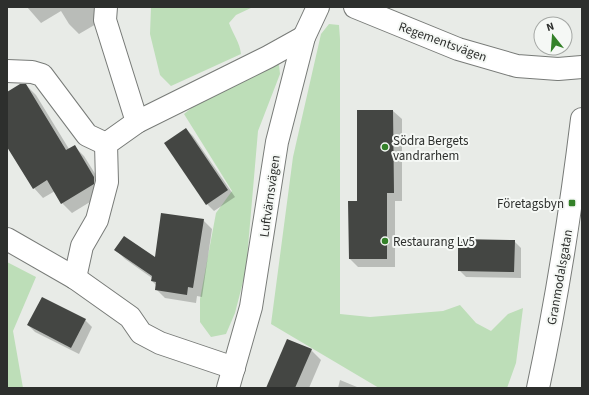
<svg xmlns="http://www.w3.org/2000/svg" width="589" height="395" font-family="'Source Sans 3',sans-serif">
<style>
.green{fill:#bddeb8}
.shadow{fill:#0003}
.building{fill:#444643}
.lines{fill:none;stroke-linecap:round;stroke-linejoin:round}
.minor-casing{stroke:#787b78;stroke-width:24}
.minor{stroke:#fff;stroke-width:22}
.poi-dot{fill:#348129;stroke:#f5f8f5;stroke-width:1.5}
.labels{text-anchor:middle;stroke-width:4;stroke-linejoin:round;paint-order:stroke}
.street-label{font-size:13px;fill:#2d2f2d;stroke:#f5f8f5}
.poi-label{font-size:13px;fill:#2d2f2d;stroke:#f5f8f5;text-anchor:start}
</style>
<rect width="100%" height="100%" fill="#e8ebe7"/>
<g class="green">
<path d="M151 7H253L236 15 229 23C233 34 240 43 241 54L171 86 160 75 150 34Z"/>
<polygon points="329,24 339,25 340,39 340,314 370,317 443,311 460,305 476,323 491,331 508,314 523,308 516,363 507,388 379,388 271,324 293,157 321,34"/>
<polygon points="276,62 279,65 280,74 258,131 246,270 235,313 226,334 211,337 200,322 200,299 216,213 232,191 184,114 200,101"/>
<polygon points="7,262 36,277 13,331 23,388 7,388"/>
</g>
<g class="shadow">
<polygon points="27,7 100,7 103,20 79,34 69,24 61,11 41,23"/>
<polygon points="26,85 36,95 69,149 74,146 84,156 104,188 103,194 72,213 62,203 55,191 43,198 34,188 7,145 7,93"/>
<polygon points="358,111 393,111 402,119 402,201 395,201 395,267 358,267 350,259 358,202"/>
<polygon points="186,129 193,136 235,197 214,211 207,204"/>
<polygon points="203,220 212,229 202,297 197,296 196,303 165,298 156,289 157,286 152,281 152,278 125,259 115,249 155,259"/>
<polygon points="514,241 521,248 521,278 466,277 459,270"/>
<polygon points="42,298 85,320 92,327 79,354 35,332 28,325"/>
<polygon points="311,350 321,360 309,388 270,388"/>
<polygon points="340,380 357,387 358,388 338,388"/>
</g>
<g class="building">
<polygon points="20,84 26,84 66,150 75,145 94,177 94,184 61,204 47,180 33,189 7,147 7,92"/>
<polygon points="357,110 393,110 394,193 387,193 387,259 349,259 348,201 357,201"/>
<polygon points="186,128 228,190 206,205 164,143"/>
<polygon points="161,213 204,219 193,288 188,287 187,295 155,290 156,282 151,281 152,276 114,250 124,236 155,257"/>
<polygon points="458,239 515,240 514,272 458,271"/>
<polygon points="42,297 86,319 71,348 27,325"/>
<polygon points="287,339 312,349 295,388 266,388"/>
</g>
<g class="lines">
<defs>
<g id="minor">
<polyline points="106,7 105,20 137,122"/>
<polyline points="355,7 458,49 517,66 558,69 582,67"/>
<polyline points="7,71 32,72 42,75 87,135 106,144"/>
<polyline points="7,239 75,278 130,317 141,333 160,343 234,368"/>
<polyline points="75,278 82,246 97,220 107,182 106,144 137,122 268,57 304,37"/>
<polyline points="228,388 251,307 277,142 304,37 318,7"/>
<path d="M538 388C557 299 571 209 582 119"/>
</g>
</defs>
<use href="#minor" class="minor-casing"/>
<use href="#minor" class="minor"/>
</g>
<g class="poi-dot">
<circle cx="385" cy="147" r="4"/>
<rect x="568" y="199" width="8" height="8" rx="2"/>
<circle cx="385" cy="241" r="4"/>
</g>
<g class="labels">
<g class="street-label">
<text transform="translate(443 41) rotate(20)" y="5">Regementsvägen</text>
<text transform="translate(269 196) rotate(-82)" y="5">Luftvärnsvägen</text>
<text transform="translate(559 277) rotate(-80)" y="5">Granmodalsgatan</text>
</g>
<g class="poi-label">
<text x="393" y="145">Södra Bergets<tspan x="393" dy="15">vandrarhem</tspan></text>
<text x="564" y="208" text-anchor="end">Företagsbyn</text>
<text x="393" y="246">Restaurang Lv5</text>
</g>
</g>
<rect width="589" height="395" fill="none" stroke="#2d2f2d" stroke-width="16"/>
<g transform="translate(553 36) rotate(343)"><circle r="19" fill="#f5f8f5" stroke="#a5a8a5"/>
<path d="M0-3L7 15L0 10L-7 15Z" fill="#348129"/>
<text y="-6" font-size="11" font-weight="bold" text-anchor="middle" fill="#2d2f2d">N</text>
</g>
</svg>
